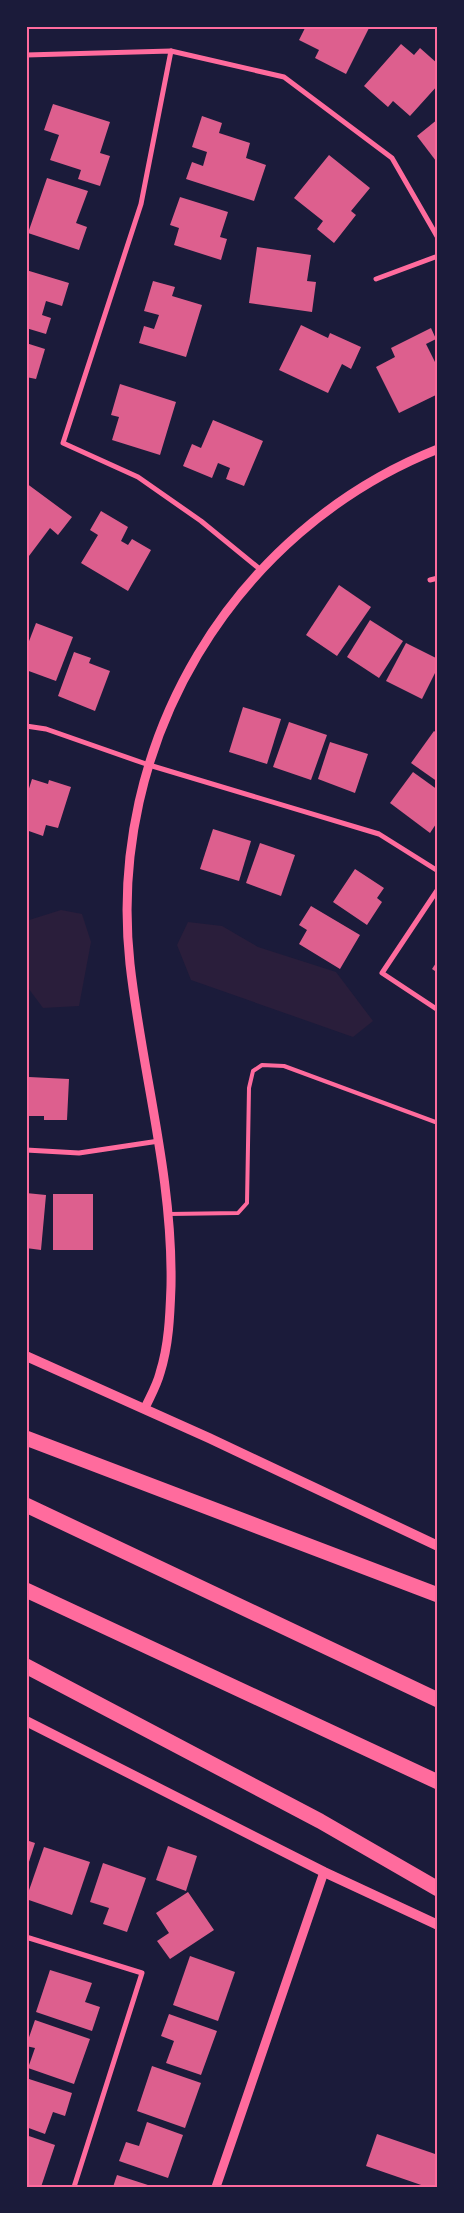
<svg xmlns="http://www.w3.org/2000/svg" width="464" height="2213" font-family="Signika,sans-serif">
<style>
.green{fill:#2a1e3b}
.building{fill:#dd5f8e}
.lines{fill:none;stroke-linecap:round;stroke-linejoin:round}
.service{stroke:#ff6b9d;stroke-width:4}
.minor{stroke:#ff6b9d;stroke-width:5}
.tertiary{stroke:#ff6b9d;stroke-width:9}
.secondary{stroke:#ff6b9d;stroke-width:10}
.motorway{stroke:#ff6b9d;stroke-width:15}
.neatline{fill:none;stroke:#ff6b9d;stroke-width:2}
</style>
<rect width="100%" height="100%" fill="#1b1b3a"/>
<g class="green">
<polygon points="61,910 82,914 91,942 79,1006 43,1008 26,985 26,921"/>
<polygon points="188,922 222,926 258,947 336,972 373,1021 353,1037 191,980 177,945"/>
</g>
<g class="building">
<polygon points="306,26 370,26 346,74 315,58 319,50 299,40"/>
<polygon points="401,44 414,55 420,48 438,64 438,85 410,116 393,101 388,107 364,86"/>
<polygon points="53,104 110,122 100,153 110,156 100,186 78,179 81,170 50,160 59,135 44,130"/>
<polygon points="202,116 222,123 219,133 250,143 246,158 266,165 254,201 186,179 192,162 203,166 207,152 192,147"/>
<polygon points="438,119 438,159 436,161 417,136"/>
<polygon points="329,155 370,188 351,211 356,215 334,243 317,229 323,221 294,198"/>
<polygon points="47,178 88,191 76,223 87,227 79,250 28,233"/>
<polygon points="180,197 228,212 220,237 227,239 221,260 174,245 179,228 170,225"/>
<polygon points="257,247 311,255 307,281 316,282 312,312 249,303"/>
<polygon points="26,270 69,283 62,306 46,301 42,315 51,318 46,334 26,328"/>
<polygon points="153,281 175,287 172,296 202,305 186,357 139,343 144,326 154,329 159,315 144,311"/>
<polygon points="301,325 328,338 330,333 361,347 351,369 342,364 328,393 279,370"/>
<polygon points="431,328 436,339 426,344 438,368 438,394 399,413 376,367 395,357 391,348"/>
<polygon points="26,343 45,349 36,379 26,377"/>
<polygon points="120,384 176,402 160,455 112,440 119,417 111,415"/>
<polygon points="213,420 263,441 244,486 226,479 230,468 218,463 212,478 183,466 192,444 201,448"/>
<polygon points="26,483 72,517 58,535 50,528 29,556 26,555"/>
<polygon points="101,511 128,527 121,541 128,545 132,539 151,550 128,591 81,563 98,535 90,530"/>
<polygon points="339,585 371,607 337,656 306,635"/>
<polygon points="370,620 403,641 379,678 347,657"/>
<polygon points="36,623 73,637 56,681 26,670 26,649"/>
<polygon points="406,643 438,659 438,667 422,699 386,681"/>
<polygon points="74,652 91,658 89,663 110,671 95,711 58,696"/>
<polygon points="243,707 281,719 267,764 229,752"/>
<polygon points="289,722 327,735 311,780 273,767"/>
<polygon points="434,731 438,734 438,782 411,763"/>
<polygon points="330,742 368,754 355,793 318,779"/>
<polygon points="413,772 438,790 438,821 430,833 390,803"/>
<polygon points="32,779 48,784 49,780 71,787 58,828 46,825 43,836 26,830 26,798"/>
<polygon points="213,829 251,841 239,881 200,869"/>
<polygon points="260,843 295,855 281,896 246,883"/>
<polygon points="355,869 384,888 377,898 382,902 367,925 333,902"/>
<polygon points="311,906 360,935 340,969 299,944 307,930 299,925"/>
<polygon points="438,960 438,973 432,969"/>
<polygon points="29,1077 69,1079 67,1120 44,1120 44,1116 28,1116"/>
<polygon points="26,1193 46,1195 41,1250 26,1248"/>
<rect x="53" y="1194" width="40" height="56"/>
<polygon points="26,1840 35,1843 27,1868 26,1868"/>
<polygon points="168,1846 197,1856 186,1891 156,1880"/>
<polygon points="44,1847 90,1862 72,1915 26,1899"/>
<polygon points="103,1863 146,1878 127,1932 103,1924 109,1908 90,1902"/>
<polygon points="188,1892 214,1930 170,1959 157,1941 169,1933 156,1913"/>
<polygon points="190,1956 235,1972 218,2021 173,2005"/>
<polygon points="50,1970 92,1983 85,2002 100,2007 92,2031 36,2012"/>
<polygon points="169,2014 217,2031 201,2075 166,2063 174,2041 161,2036"/>
<polygon points="35,2020 90,2039 74,2084 28,2068 35,2048 26,2046"/>
<polygon points="152,2066 201,2083 185,2128 137,2111"/>
<polygon points="26,2078 72,2093 65,2116 53,2112 45,2134 26,2127"/>
<polygon points="147,2122 183,2135 168,2178 119,2161 126,2142 139,2146"/>
<polygon points="377,2134 438,2155 438,2187 427,2187 366,2166"/>
<polygon points="26,2135 55,2145 41,2187 26,2185"/>
<polygon points="117,2175 151,2186 151,2187 113,2187"/>
</g>
<g class="lines">
<polyline class="service" points="169,1214 238,1213 247,1203 249,1088 253,1071 262,1065 284,1066 438,1123"/>
<g class="minor">
<polyline points="171,51 141,204 63,443 138,477 201,521 261,570"/>
<polyline points="26,55 171,51 284,77 392,158 438,238"/>
<polyline points="376,279 438,256"/>
<polyline points="430,580 438,578"/>
<polyline points="26,726 46,729 149,765 379,834 438,871"/>
<polyline points="438,889 382,973 438,1010"/>
<polyline points="26,1150 79,1153 159,1141"/>
<polyline points="26,1937 142,1973 74,2187"/>
</g>
<g class="tertiary">
<path d="M145 1408C150 1397 157 1385 160 1373 169 1345 170 1314 171 1286 173 1176 142 1072 130 964 106 744 232 531 438 449"/>
<polyline points="216,2187 324,1872"/>
</g>
<g class="secondary">
<polyline points="26,1356 209,1438 438,1546"/>
<polyline points="26,1721 324,1872 438,1925"/>
</g>
<g class="motorway">
<polyline points="26,1438 438,1595"/>
<polyline points="26,1505 438,1700"/>
<polyline points="26,1590 438,1782"/>
<polyline points="26,1666 320,1821 438,1889"/>
</g>
</g>
<rect width="464" height="2213" fill="none" stroke="#1b1b3a" stroke-width="55"/>
<rect x="28" y="28" width="408" height="2158" class="neatline"/>
</svg>
